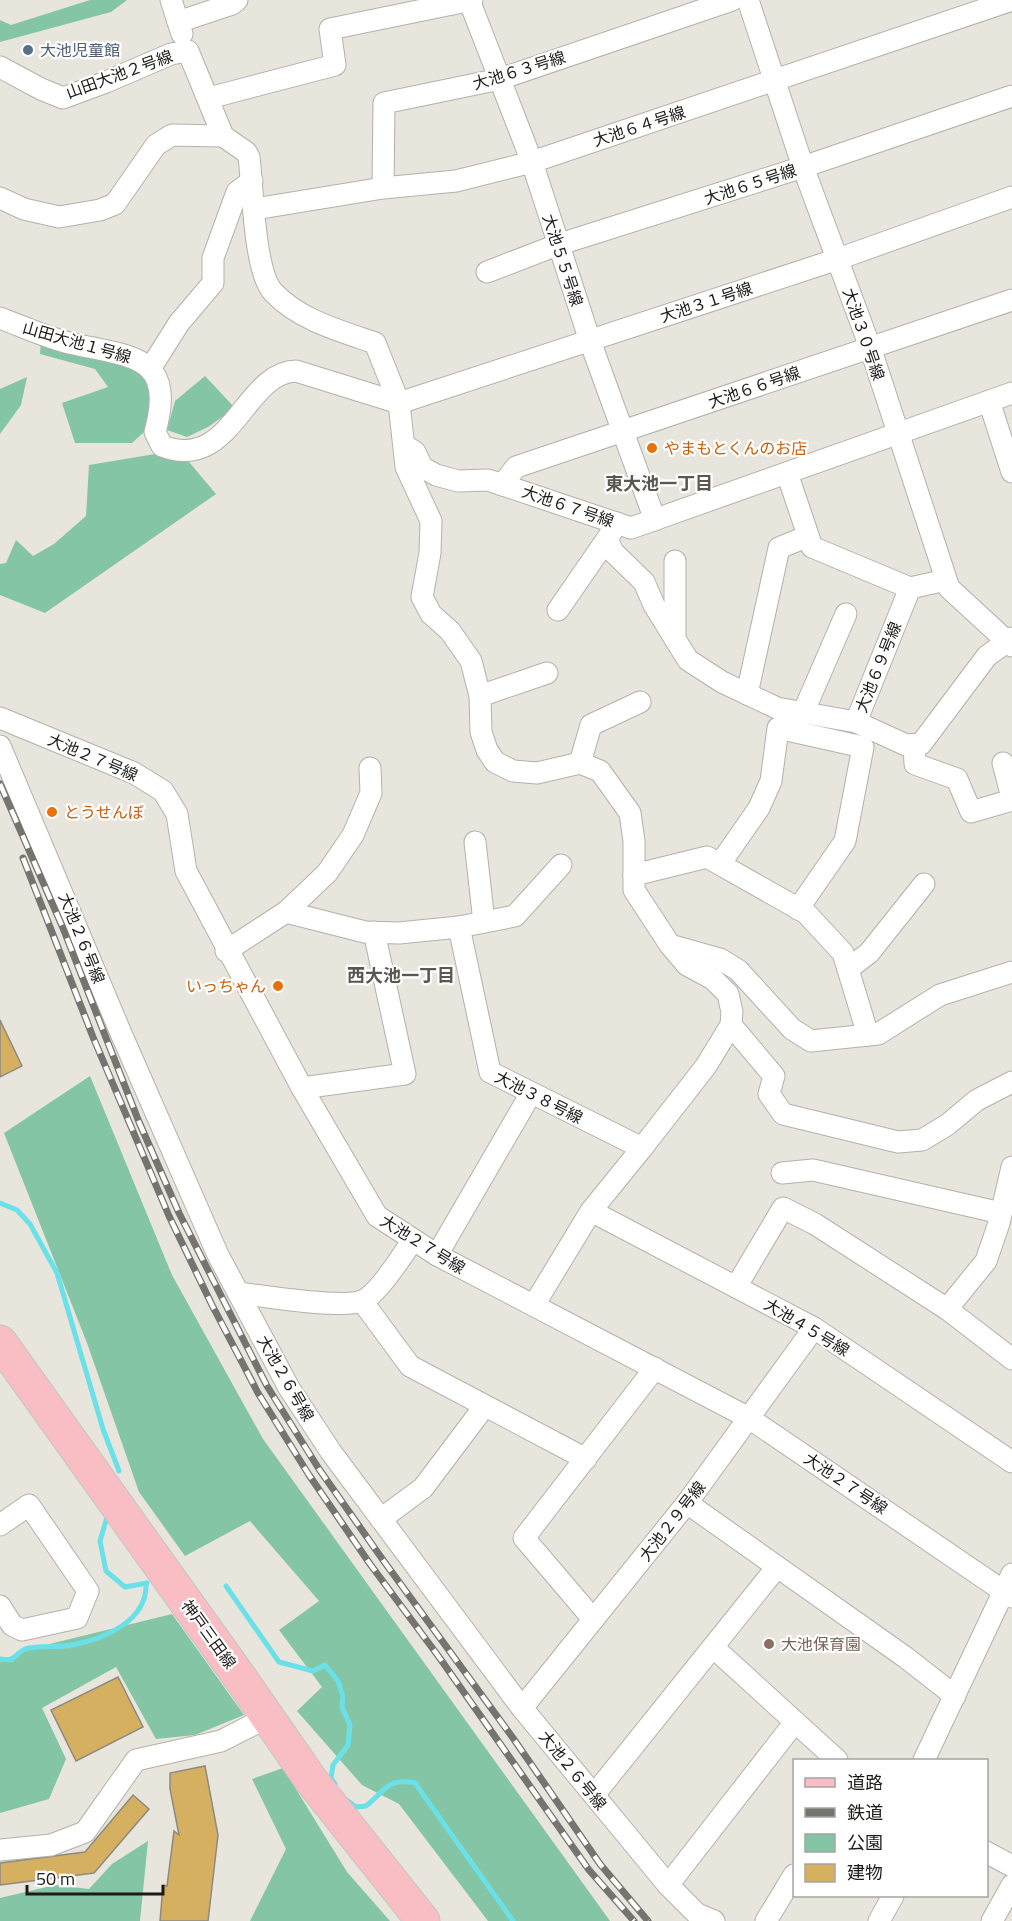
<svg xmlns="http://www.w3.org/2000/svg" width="1012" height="1921" font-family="'Titillium Web','Noto Sans JP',sans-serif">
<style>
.green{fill:#84c5a5}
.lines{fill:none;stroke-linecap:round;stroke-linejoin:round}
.stream{stroke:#6ae1e9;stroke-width:5}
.building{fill:#d6b061;stroke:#8d8a83;stroke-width:1.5}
.street-casing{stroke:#b4b1aa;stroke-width:23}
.primary-casing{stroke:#c4c4c3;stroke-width:35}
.street{stroke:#fff;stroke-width:21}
.primary{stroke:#f9bec4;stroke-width:33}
.rail-casing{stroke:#76746f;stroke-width:7}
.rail{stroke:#fff;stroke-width:4.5;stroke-dasharray:14;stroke-linecap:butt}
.service-dot{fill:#5c6f8a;stroke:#fff;stroke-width:2}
.food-dot{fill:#e8710a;stroke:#fff;stroke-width:2}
.education-dot{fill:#8d6e63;stroke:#fff;stroke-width:2}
.labels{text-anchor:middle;stroke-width:4.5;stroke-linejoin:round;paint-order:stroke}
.service-label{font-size:16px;fill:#4e5e75;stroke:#fff;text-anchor:start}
.street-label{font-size:16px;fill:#1c1b18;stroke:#fff}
.food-label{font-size:16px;fill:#c56008;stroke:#fff;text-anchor:start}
.education-label{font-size:16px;fill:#785e54;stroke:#fff;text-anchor:start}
.neighbourhood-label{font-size:18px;font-weight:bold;fill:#5b5751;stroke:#fff}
</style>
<rect width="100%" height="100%" fill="#e8e5dd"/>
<g class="green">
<polygon points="90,0 127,0 111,12 0,42 0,20 11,25"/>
<polygon points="41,341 126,365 154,383 153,424 132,443 75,443 62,403 108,387 95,369 40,354"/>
<polygon points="205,376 235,408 208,427 187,437 167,430 175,401"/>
<polygon points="27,377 21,405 0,434 0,389"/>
<polygon points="155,454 189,462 216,494 45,613 0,595 0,564 6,563 16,540 33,556 54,544 86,516 89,465"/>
<polygon points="90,1076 172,1275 263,1439 610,1921 488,1921 399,1804 362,1785 297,1711 322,1687 279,1630 319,1601 250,1521 185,1556 139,1492 87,1343 4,1133"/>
<polygon points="172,1614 244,1715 195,1735 156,1739 116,1667 42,1708 66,1759 49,1799 0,1813 0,1662 21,1651"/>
<polygon points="283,1768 347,1872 390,1921 250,1921 286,1849 252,1779"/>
<polygon points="148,1841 140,1921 0,1921 0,1898 55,1885 89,1889 112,1864"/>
</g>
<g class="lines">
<g class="stream">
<polyline points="0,1203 17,1210 30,1224 57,1273 103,1429 119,1471"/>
<polyline points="107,1517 100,1541 106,1571 125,1587 147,1583"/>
<polyline points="226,1586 279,1662 313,1671 325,1665 338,1681 343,1697 342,1707 350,1725 348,1745 333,1765 331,1778 335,1784"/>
<path d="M0 1659 11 1660C15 1657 20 1651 25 1649 39 1645 57 1648 72 1645 104 1639 148 1621 146 1583"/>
<path d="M348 1801 356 1807 366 1806C385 1791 388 1777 415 1783L513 1921"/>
</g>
</g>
<g class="building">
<polygon points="0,1020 22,1066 0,1077"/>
<polygon points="118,1677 143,1727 76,1761 51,1710"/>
<polygon points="205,1766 218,1835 208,1921 160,1921 163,1885 167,1886 174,1831 179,1835 170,1789 170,1773"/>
<polygon points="133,1795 149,1809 94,1873 0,1885 0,1863 85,1852"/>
</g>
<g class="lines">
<defs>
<g id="street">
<polyline points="171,0 182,34"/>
<polyline points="469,0 532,162 590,341 655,520"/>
<polyline points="748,0 803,167 870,347 949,588 1012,646"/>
<polyline points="178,22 232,4 237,0"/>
<path d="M0 67 41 89 63 98 106 82 171 54 188 51 223 136 246 152 249 157C253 189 254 271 273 292 299 320 340 331 375 343L399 403 838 259 1012 197"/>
<polyline points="209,98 335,65 330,29 472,0"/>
<polyline points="383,188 384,103 500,79 732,0"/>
<polyline points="0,198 24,209 59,217 100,210 115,204 156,145 172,135 223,136"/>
<polyline points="255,209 383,188 456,181 532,162 1012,0"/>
<polyline points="487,272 557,245 803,167 1012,96"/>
<path d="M0 318C24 327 49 339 74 344 133 357 176 356 155 432L162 446C232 473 244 372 296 371L399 403 406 467 431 521 430 553 422 597 431 614 450 631 471 661 480 696 481 732 487 750 495 762 513 771 537 773 580 763 600 771 630 813 634 841V890L670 945 720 959 738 970 792 1029 811 1041 878 1034 940 995 1012 972"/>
<polyline points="150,369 179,323 213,283 213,258 237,192 252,181"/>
<polyline points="989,401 1012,472"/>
<polyline points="407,447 415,452 422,467 436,475 458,481 488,480 631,528 1012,393"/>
<polyline points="787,473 812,547 910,588 856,722 906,745 921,744 987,656 1012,638"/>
<polyline points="502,485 516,467 1012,300"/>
<polyline points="617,523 607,539 613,552 644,582 654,605 688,660 722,682 777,708 856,722"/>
<polyline points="910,588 946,580"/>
<polyline points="558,610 607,539"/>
<polyline points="675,639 675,561"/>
<polyline points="747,694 779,548 808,536"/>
<polyline points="480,696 547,673"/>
<polyline points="803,713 846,614"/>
<polyline points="0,718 134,773 163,791 177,814 186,871 302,1088 377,1216 437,1255 749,1418 1012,1597"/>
<polyline points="914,745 915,764 957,779 971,812 1012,800"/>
<polyline points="0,746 120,1031 218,1255 289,1388 331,1452 522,1708 668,1885 697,1914 714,1921"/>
<polyline points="580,763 591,725 640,702"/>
<polyline points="1003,763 1012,798"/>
<polyline points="475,842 484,922"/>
<polyline points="720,864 759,808 771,781 778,728 863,747 845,841 798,909"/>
<polyline points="634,875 707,857 806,913 843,953 868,1035"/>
<polyline points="286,912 327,873 353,835 371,793 370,768"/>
<polyline points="459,927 515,916 561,865"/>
<polyline points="226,951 286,912 365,932 399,933 459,927 490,1072 642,1148 591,1211 534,1305"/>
<polyline points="848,969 869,953 924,884"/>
<polyline points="731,1025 774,1076 769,1094 783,1114 898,1142 922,1140 947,1125 977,1100 1012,1082"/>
<polyline points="302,1088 405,1074 374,932"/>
<polyline points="642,1148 706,1066 731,1025 732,1012 728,994 713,979 687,965 670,945"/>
<polyline points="782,1173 813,1170 1001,1213"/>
<polyline points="591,1211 814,1328 1012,1462"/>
<polyline points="437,1255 530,1095"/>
<polyline points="736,1287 783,1208 815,1224 947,1309 1012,1359"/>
<path d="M238 1293C264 1296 341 1309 362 1301 377 1295 403 1255 412 1241"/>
<polyline points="362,1301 410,1366 586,1459"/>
<polyline points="947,1309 986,1261 999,1223 1012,1167"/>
<polyline points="687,1503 905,1657 955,1696"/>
<polyline points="381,1519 423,1488 484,1407"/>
<polyline points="0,1525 29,1505 88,1591 77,1618 22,1630 12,1625 0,1606"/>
<polyline points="593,1619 524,1538 655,1368"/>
<polyline points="714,1648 837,1760"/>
<polyline points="522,1708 687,1503 814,1328"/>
<polyline points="924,1760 1012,1574"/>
<polyline points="594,1795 777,1567"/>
<polyline points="0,1850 51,1845 85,1832 136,1760 221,1741 266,1718"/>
<polyline points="986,1852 1012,1866"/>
<polyline points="668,1885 795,1722"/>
<polyline points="766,1921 794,1875"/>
<polyline points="879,1921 893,1896"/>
<polyline points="992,1921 1012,1885"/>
</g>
<polyline id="primary" points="0,1342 241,1679 311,1780 423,1921"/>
</defs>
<use href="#street" class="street-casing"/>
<use href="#primary" class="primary-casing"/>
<use href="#street" class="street"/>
<use href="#primary" class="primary"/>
<defs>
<g id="rail">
<polyline points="0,784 63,928 139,1122 179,1213 267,1386 319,1469 383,1560 513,1738 600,1864 648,1921"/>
<polyline points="23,858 93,1037 169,1216 212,1305 258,1393 309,1475 370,1564 439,1657 589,1870 634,1921"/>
</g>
</defs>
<use href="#rail" class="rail-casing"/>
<use href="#rail" class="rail"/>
</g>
<circle class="service-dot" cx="28" cy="50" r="6"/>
<g class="food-dot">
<circle cx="652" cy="448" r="6"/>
<circle cx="52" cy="812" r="6"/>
<circle cx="278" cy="986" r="6"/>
</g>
<circle class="education-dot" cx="769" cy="1644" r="6"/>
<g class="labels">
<g class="service-label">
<text x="40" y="56">大池児童館</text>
</g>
<g class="street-label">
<text transform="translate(519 70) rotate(-17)" y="6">大池６３号線</text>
<text transform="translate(119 74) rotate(-20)" y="6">山田大池２号線</text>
<text transform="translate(639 126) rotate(-18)" y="6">大池６４号線</text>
<text transform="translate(750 184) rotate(-18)" y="6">大池６５号線</text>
<text transform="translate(563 260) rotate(72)" y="6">大池５５号線</text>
<text transform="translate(706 302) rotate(-18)" y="6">大池３１号線</text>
<text transform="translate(864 334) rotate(71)" y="6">大池３０号線</text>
<text transform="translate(77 342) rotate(16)" y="6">山田大池１号線</text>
<text transform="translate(754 387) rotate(-19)" y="6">大池６６号線</text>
<text transform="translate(568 506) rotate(19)" y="6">大池６７号線</text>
<text transform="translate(878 667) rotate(-68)" y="6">大池６９号線</text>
<text transform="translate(93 757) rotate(23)" y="6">大池２７号線</text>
<text transform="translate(82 938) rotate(68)" y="6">大池２６号線</text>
<text transform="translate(539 1097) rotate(27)" y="6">大池３８号線</text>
<text transform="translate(423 1244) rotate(32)" y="6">大池２７号線</text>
<text transform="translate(807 1327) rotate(31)" y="6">大池４５号線</text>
<text transform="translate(286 1378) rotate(60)" y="6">大池２６号線</text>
<text transform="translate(846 1483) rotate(34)" y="6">大池２７号線</text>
<text transform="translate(672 1521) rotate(-52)" y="6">大池２９号線</text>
<text transform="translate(209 1634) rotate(54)" y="6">神戸三田線</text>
<text transform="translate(573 1770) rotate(51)" y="6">大池２６号線</text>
</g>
<g class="food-label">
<text x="664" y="454">やまもとくんのお店</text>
<text x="64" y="818">とうせんぼ</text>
<text x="266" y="992" text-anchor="end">いっちゃん</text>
</g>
<g class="education-label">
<text x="781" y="1650">大池保育園</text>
</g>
<g class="neighbourhood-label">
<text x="659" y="490">東大池一丁目</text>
<text x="401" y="982">西大池一丁目</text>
</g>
</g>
<rect x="793" y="1759" width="195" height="138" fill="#ffffff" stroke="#a4a4a3" stroke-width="1.5"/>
<rect x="805" y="1778" width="30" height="9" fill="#f9bec4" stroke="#a4a4a3" stroke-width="1.5"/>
<text x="847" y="1789" font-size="18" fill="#1c1b18">道路</text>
<rect x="805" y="1808" width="30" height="9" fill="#76746f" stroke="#a4a4a3" stroke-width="1.5"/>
<text x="847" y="1819" font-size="18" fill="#1c1b18">鉄道</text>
<rect x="805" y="1834" width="30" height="18" fill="#84c5a5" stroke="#a4a4a3" stroke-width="1.5"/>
<text x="847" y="1849" font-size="18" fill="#1c1b18">公園</text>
<rect x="805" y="1864" width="30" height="18" fill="#d6b061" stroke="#a4a4a3" stroke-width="1.5"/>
<text x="847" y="1879" font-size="18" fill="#1c1b18">建物</text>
<path d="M27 1885v9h136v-9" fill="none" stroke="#1c1b18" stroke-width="3"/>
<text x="36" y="1885" font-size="18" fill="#1c1b18" stroke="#ffffff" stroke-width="4.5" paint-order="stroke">50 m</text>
</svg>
